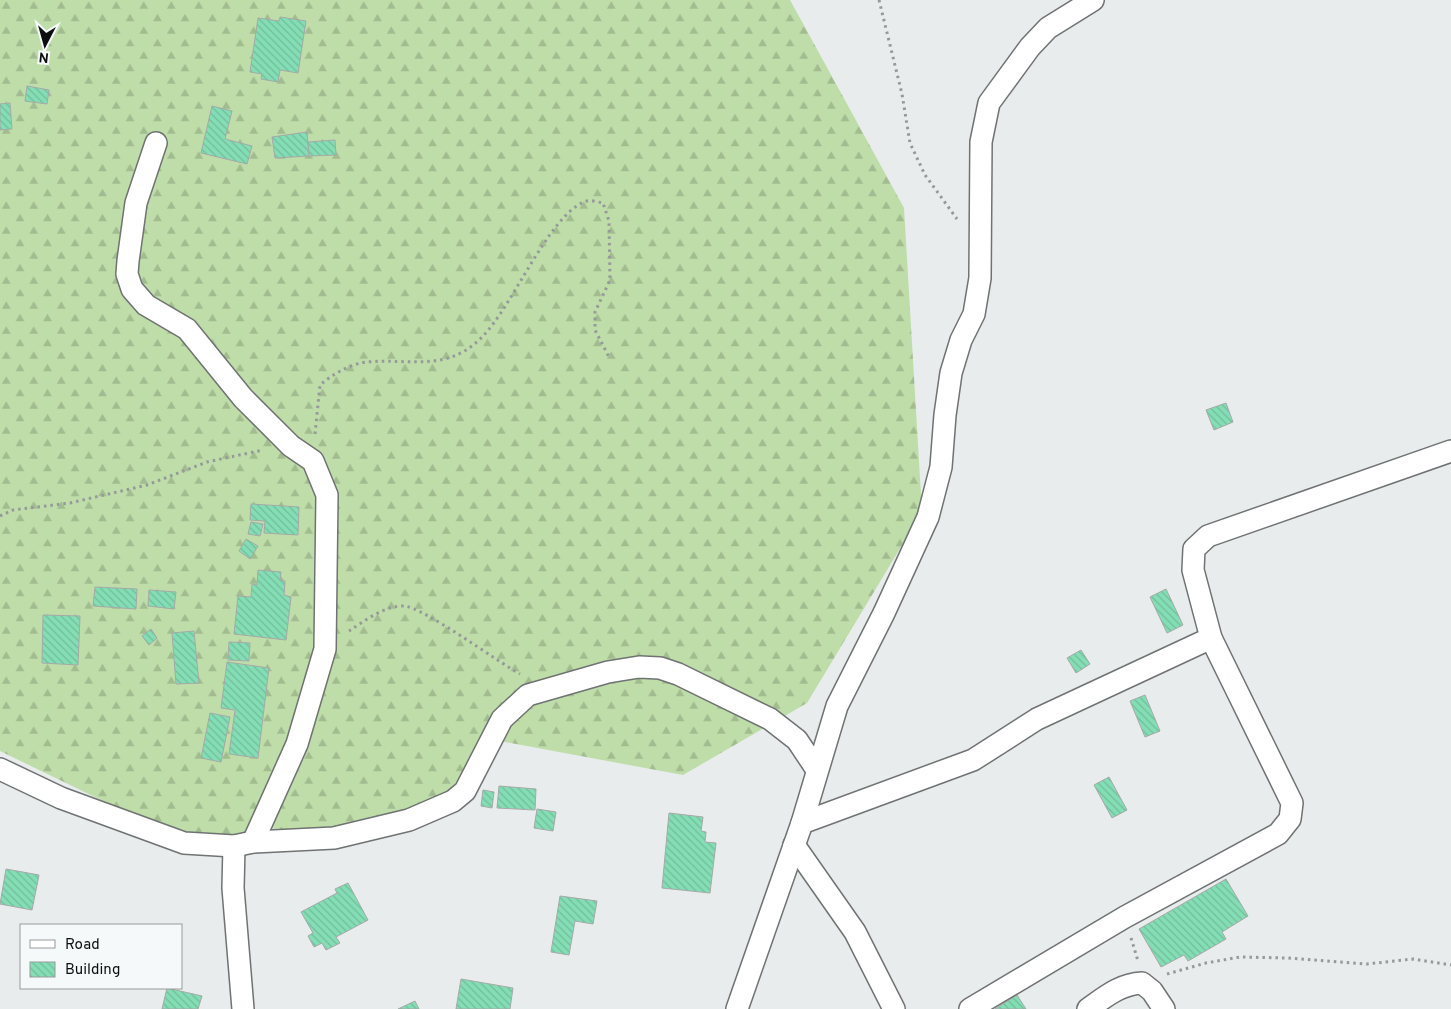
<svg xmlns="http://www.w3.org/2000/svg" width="1451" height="1009" font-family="Overpass,sans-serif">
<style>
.forest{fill:url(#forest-firs)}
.building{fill:url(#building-back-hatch);stroke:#a6a9a8}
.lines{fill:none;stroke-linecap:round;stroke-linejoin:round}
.street-casing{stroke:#707373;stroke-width:24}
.path{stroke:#969999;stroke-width:3;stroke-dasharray:2.5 4;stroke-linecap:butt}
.street{stroke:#fff;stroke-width:21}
</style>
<defs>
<pattern id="forest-firs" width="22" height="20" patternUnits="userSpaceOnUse" patternTransform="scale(1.25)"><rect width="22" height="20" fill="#bedda9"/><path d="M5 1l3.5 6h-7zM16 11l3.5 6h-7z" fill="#a2bc90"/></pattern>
<pattern id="building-back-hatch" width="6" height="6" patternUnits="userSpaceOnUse" patternTransform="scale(1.25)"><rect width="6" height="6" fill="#84deb5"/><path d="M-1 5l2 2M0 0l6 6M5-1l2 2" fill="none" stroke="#71bd9a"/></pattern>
</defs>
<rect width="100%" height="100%" fill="#e8ecec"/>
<polygon class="forest" points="0,0 790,0 904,208 922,512 807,703 683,775 489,739 444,798 366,823 291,832 271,828 227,840 169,833 0,751"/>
<g class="building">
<polygon points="280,17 306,21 298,73 280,70 278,82 261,79 262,74 250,72 258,18 279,21"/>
<polygon points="27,86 49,90 47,104 25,101"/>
<polygon points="10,103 12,129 0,130 0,104"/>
<polygon points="212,106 232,111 225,139 252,146 247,164 201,153"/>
<polygon points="307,132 309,156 275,158 272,137"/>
<polygon points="335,140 336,155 309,156 308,142"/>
<polygon points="1226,403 1233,422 1214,430 1206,410"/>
<polygon points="251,504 299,507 298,535 264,533 265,521 250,520"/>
<polygon points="251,522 263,524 260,536 248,534"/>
<polygon points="246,539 258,546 250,559 239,551"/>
<polygon points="258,570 281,572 280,580 285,581 284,595 291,597 286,640 234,634 238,596 251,597 252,584 257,585"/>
<polygon points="95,587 137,589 136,609 93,606"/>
<polygon points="1166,589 1183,625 1167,633 1150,597"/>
<polygon points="149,590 176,592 174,609 148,606"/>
<polygon points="43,615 80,616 78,665 42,663"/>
<polygon points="151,629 157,638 149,645 142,636"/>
<polygon points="194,631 199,683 176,684 172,633"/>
<polygon points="229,642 250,643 249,661 228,660"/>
<polygon points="1081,650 1090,664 1076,673 1067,658"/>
<polygon points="227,662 269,668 258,758 229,754 235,710 221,708"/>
<polygon points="1145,695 1160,731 1145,737 1130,701"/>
<polygon points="210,713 230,717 221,762 201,758"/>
<polygon points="1109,777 1127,810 1112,818 1094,785"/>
<polygon points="499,786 536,789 535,810 497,808"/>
<polygon points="483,790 494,792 492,808 481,806"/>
<polygon points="537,809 556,812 553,831 534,828"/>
<polygon points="669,813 703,817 701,831 706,832 705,842 716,843 710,893 662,888"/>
<polygon points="6,869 39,875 32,910 0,904"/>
<polygon points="1226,879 1248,916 1222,932 1226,939 1188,961 1184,955 1161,967 1139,929"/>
<polygon points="348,883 368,920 336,937 340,943 326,950 322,943 314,947 308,936 313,933 301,912 337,893 335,889"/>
<polygon points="560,896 597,901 593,924 575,921 569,955 551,952"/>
<polygon points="461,979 513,988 510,1009 456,1009"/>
<polygon points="167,988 202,996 198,1009 162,1009"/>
<polygon points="1017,995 1026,1009 995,1009"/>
<polygon points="415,1001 419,1009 398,1009"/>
</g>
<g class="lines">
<defs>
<g id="street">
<polyline points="156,143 136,203 128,261 127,274 132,289 146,305 187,329 243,398 291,446 313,461 327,495 325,649 297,744 253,842"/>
<polyline points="0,769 61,798 184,843 234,846 253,842 334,838 409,820 453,801 465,791 502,719 528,695 608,672 639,667 660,668 678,674 770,719 797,740 817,770"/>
<polyline points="802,823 973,760 1037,719 1211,638"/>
<polyline points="794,845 855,932 894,1009"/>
<polyline points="234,846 233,888 243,1009"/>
<polyline points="737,1009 802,823 837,706 884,613 928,517 941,467 945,415 951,373 961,340 974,314 980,278 981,142 989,103 1030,47 1048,28 1093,0"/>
<polyline points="970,1009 1125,917 1278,834 1290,819 1292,803 1211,638 1193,570 1194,549 1208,536 1451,451"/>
<path d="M1088 1009C1105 997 1120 984 1142 983L1152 991 1164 1009"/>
</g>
</defs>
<use href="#street" class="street-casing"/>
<g class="path">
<polyline points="879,0 902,94 910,143 925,175 957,219"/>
<path d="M315 434 320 385C333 374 350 364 367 362 410 358 447 373 482 337 513 306 548 217 584 202 589 199 597 202 603 203L609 221 610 280 595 312V330L609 357"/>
<polyline points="0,516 13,510 70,503 147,485 207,462 263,450"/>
<path d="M349 631C364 621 386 605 404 606 423 607 498 662 520 674"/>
<polyline points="1131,938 1138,961"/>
<polyline points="1167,974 1206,963 1240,957 1287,958 1367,964 1413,959 1451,965"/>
</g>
<use href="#street" class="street"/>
</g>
<rect x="20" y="924" width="162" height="65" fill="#f5f9f9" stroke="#989b9b"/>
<rect x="30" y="940" width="25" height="8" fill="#ffffff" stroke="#989b9b"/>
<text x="65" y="949" font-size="15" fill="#0d0e0e">Road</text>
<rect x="30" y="962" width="25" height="15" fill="url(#building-back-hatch)" stroke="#989b9b"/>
<text x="65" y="974" font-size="15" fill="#0d0e0e">Building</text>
<g transform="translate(45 45) rotate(186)" stroke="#f5f9f9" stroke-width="4" paint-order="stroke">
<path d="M0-4L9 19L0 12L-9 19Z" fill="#0d0e0e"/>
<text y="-8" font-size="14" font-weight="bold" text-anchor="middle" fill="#0d0e0e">N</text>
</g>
</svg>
